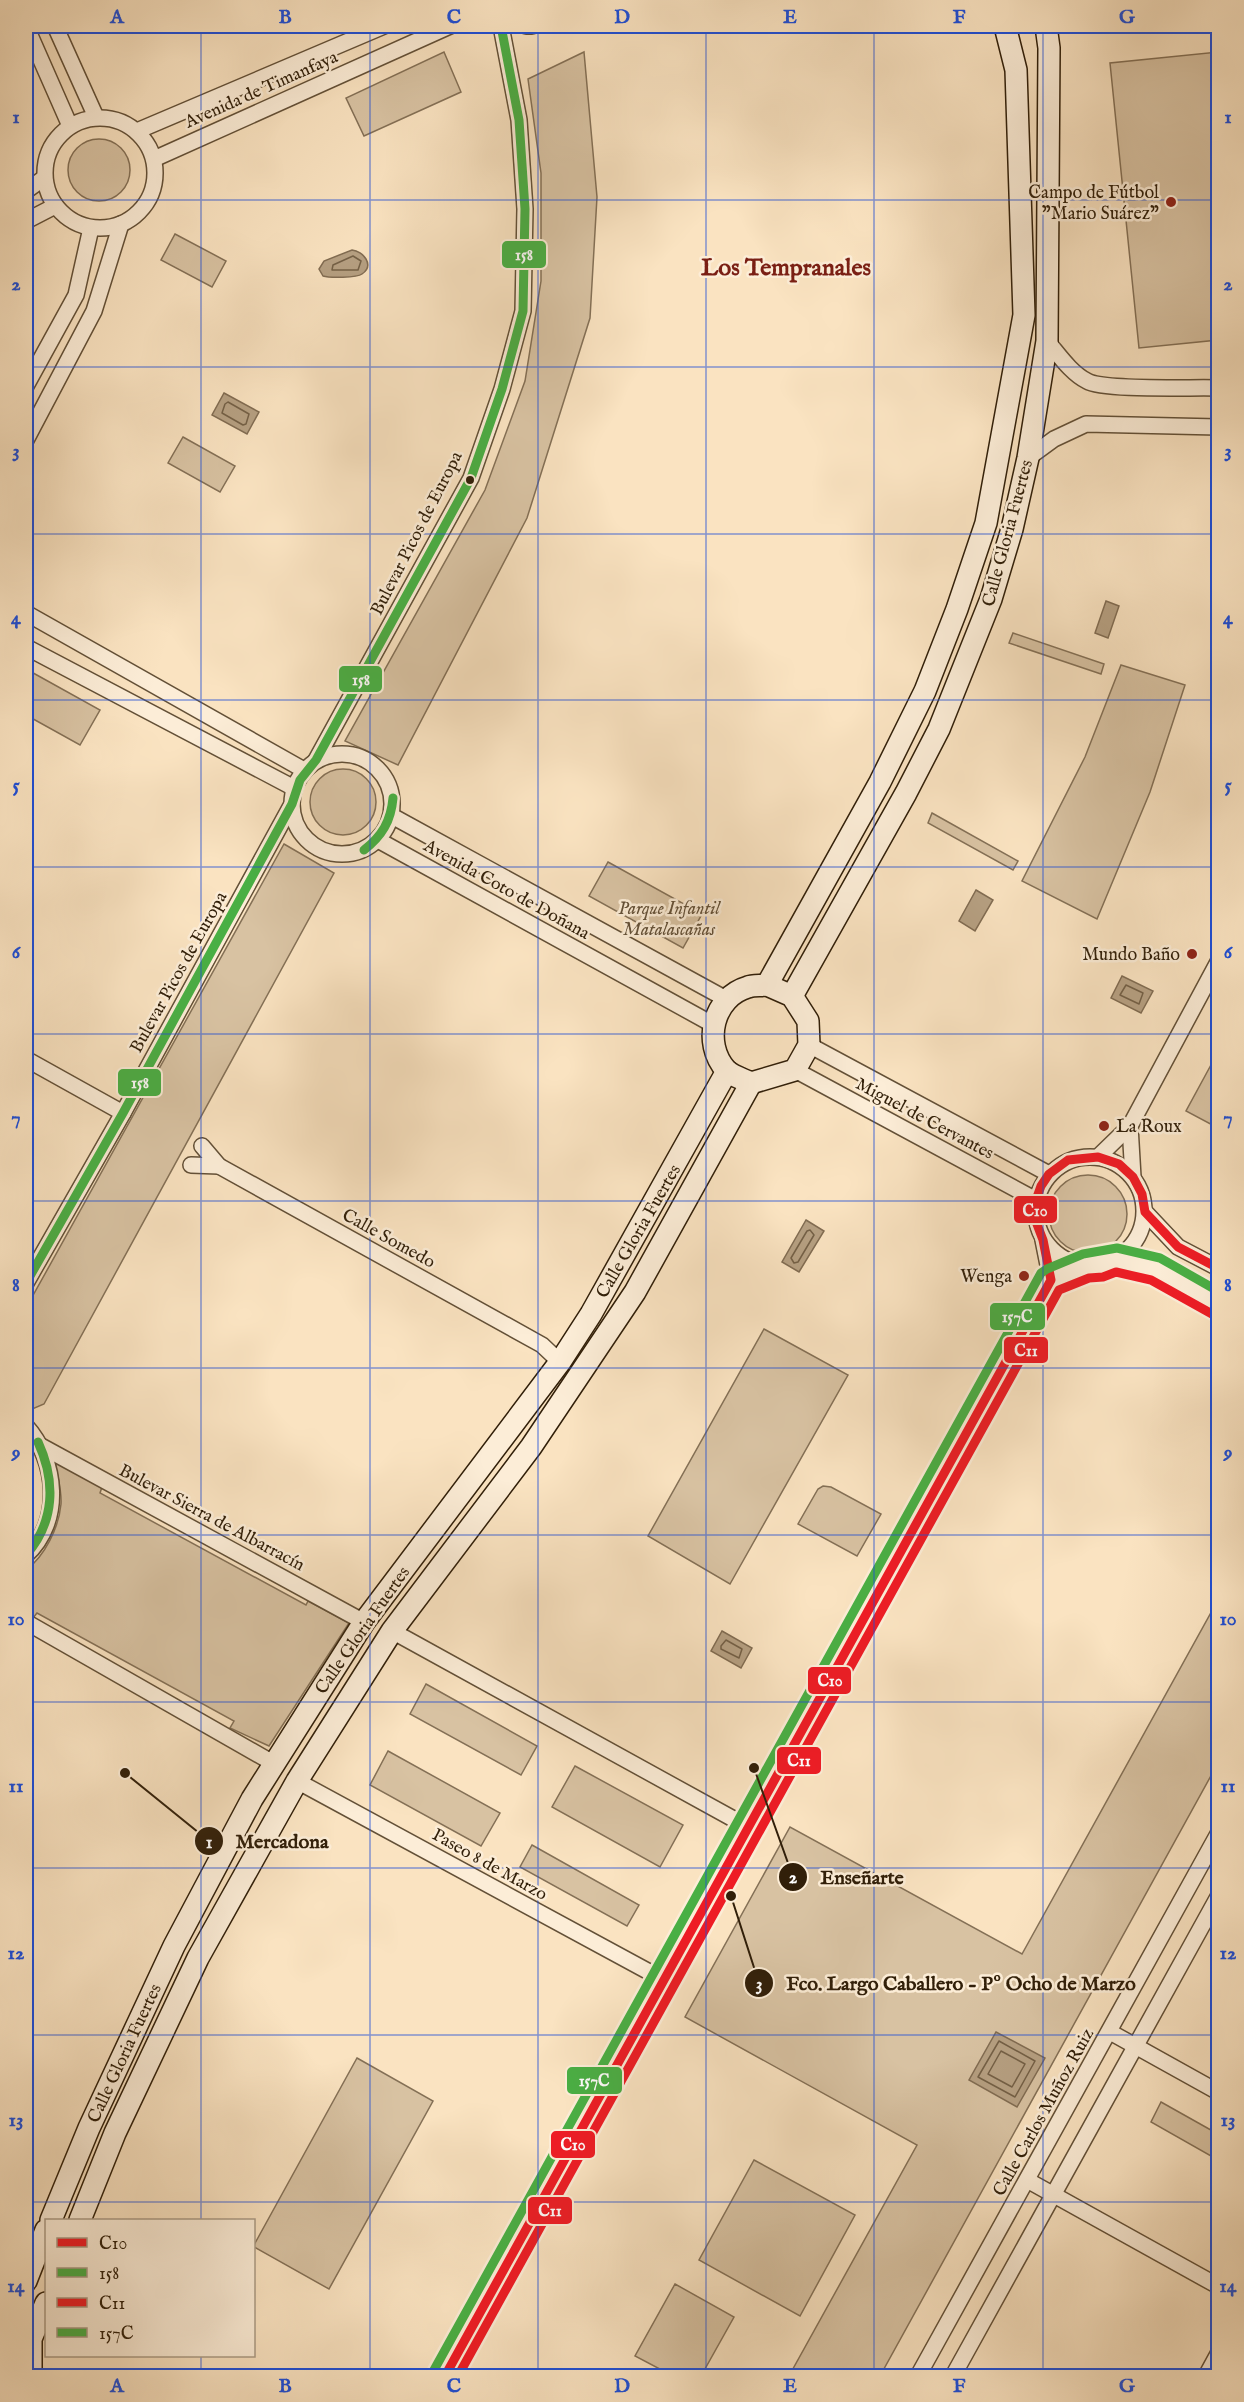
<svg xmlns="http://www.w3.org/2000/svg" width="1244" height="2402" font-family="'IM FELL English',serif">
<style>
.green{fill:#d8c2a2;stroke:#847056;stroke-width:1.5}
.water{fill:#b6a082;stroke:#816c52;stroke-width:1.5}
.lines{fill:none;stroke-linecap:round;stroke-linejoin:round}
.shore{stroke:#746046;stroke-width:1.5}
.minor-casing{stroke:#635037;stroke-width:18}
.secondary-casing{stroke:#311f09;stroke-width:24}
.minor{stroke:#fcedd7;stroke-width:15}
.secondary{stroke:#fcedd7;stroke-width:21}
.bus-1-casing{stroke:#fcedd7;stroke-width:14}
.bus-2-casing{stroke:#fcedd7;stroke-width:14}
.bus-3-casing{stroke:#fcedd7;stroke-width:14}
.bus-4-casing{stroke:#fcedd7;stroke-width:14}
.bus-1{stroke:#ee1c25;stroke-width:9}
.bus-2{stroke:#49af44;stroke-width:9}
.bus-3{stroke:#ee1c25;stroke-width:9}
.bus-4{stroke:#49af44;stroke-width:9}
.grid{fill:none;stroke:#1d4ed8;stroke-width:1.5;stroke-opacity:0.55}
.poi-dot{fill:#8f2418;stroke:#fcedd7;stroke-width:2}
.bus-dot{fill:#311f09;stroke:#fcedd7;stroke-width:2}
.labels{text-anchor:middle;stroke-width:5;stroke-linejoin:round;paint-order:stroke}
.street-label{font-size:18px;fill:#311f09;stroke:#fcedd7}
.poi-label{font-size:18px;fill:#311f09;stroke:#fcedd7;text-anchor:end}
.park-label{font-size:18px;font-style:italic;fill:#635037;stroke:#fcedd7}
.district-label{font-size:24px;font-weight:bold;fill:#7a1f14;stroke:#fcedd7}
.leader{fill:none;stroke:#311f09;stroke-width:2}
.callout-dot{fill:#311f09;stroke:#fcedd7;stroke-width:2}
.mark-label{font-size:18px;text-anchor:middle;font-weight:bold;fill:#fff}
.callout-label{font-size:20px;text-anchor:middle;font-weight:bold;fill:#311f09;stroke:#fcedd7;stroke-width:5;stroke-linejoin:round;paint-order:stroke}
.line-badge{stroke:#fcedd7;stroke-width:2}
.badge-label{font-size:16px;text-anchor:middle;font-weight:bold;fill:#fff}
.neatline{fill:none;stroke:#1d4ed8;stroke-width:2}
.grid-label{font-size:20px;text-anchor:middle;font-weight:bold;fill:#1d4ed8}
</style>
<rect width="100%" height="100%" fill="#fae3c1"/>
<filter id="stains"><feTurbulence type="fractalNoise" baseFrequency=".00333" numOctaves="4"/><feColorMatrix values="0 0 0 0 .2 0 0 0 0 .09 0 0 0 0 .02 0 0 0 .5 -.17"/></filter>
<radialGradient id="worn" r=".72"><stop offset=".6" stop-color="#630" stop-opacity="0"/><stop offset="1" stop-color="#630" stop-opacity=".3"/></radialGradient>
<g class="green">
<polygon points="444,52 461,92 364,136 346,98"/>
<polygon points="584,52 597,197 590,318 527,518 398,765 345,741 485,490 525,381 541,281 541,173 528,79"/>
<polygon points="1218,52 1218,340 1139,348 1110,63"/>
<circle cx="99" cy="170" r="31"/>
<polygon points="175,234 226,261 212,287 161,260"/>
<polygon points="183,437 235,466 220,492 168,463"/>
<polygon points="1013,633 1104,664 1101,674 1009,643"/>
<polygon points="1121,665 1185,685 1150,792 1097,919 1022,881 1085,757"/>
<polygon points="26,669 100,710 80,745 26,715"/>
<circle cx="343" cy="802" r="33"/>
<polygon points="932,813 1018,861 1013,870 928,823"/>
<polygon points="284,844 334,873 44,1404 30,1410 26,1408 26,1308"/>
<polygon points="608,862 702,914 683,948 589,896"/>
<polygon points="1218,1052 1218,1128 1186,1111"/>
<circle cx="1088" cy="1214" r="39"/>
<polygon points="764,1329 848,1375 730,1584 648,1536"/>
<path d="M55 1461 102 1487 100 1493 306 1605 308 1601 349 1623 269 1746 230 1728 234 1721 37 1613 33 1618 26 1614V1570C45 1556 59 1527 61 1504 62 1490 57 1475 55 1461Z"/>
<path d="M26 1463C32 1483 34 1502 26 1522Z"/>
<polygon points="823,1486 831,1487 881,1514 857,1556 798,1524 818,1489"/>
<polygon points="1218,1600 1218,1763 880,2376 789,2376 917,2145 685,2017 790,1827 1022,1954"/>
<polygon points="426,1684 537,1746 521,1775 410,1714"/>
<polygon points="388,1751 500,1813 481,1846 370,1785"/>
<polygon points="575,1766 683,1825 660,1867 552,1807"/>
<polygon points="532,1845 639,1905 627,1926 520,1867"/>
<polygon points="357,2058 433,2101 329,2289 254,2247 254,2245"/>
<polygon points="1161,2102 1218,2134 1218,2160 1151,2122"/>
<polygon points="754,2160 855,2215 800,2316 699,2260"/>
<polygon points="675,2284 734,2317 701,2376 673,2376 635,2356"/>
</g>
<g class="water">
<path d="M352 250C363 251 375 265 362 274 357 278 329 278 323 276L319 269 324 261Z"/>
<polygon points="224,393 259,412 247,434 212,415"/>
<polygon points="1106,601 1119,606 1108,638 1095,633"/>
<polygon points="976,890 993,900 975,931 959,921"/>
<polygon points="1122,976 1153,991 1141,1013 1111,998"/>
<polygon points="806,1220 824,1231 799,1272 782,1262"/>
<polygon points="722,1631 752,1648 741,1668 711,1651"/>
<polygon points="996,2032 1045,2058 1017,2107 969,2080"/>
</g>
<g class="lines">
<g class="shore">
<polygon points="353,256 361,261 358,270 332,270 333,265"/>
<polygon points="228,402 249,414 246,424 243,425 222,413 225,404"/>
<polygon points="1126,985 1143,993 1139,1004 1120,995"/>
<polygon points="810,1230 814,1235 798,1262 794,1263 791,1258 807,1231"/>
<polygon points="726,1640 742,1649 739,1658 721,1649 721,1646"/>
<polygon points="999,2041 1035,2061 1015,2097 978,2077"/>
<polygon points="1001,2051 1025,2064 1012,2087 988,2074"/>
</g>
<defs>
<g id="minor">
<polyline points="26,26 70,126"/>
<polyline points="55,26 96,117"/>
<polyline points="526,26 532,26"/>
<circle cx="100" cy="173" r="55"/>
<polyline points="137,131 384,26"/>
<polyline points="154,159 450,26"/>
<polyline points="26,191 44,178"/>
<polyline points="26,221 55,206"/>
<path d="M1047 341C1059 355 1071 373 1087 381 1104 391 1194 387 1218 388"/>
<polyline points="26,386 76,295 91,228"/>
<polyline points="26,440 94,311 121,224"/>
<polyline points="1028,458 1054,439 1086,424 1218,427"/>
<polyline points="26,613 304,770"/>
<polyline points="26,647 294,788"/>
<circle cx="342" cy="804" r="50"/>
<polyline points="316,760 471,478 502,389 523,311 525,209 519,120 501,26"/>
<polyline points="392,816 726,999"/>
<polyline points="378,840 712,1024"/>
<polyline points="809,1045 1049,1174"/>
<polyline points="26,1059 123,1113"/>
<polyline points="795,1070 1036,1200"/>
<polyline points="1130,1126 1133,1177"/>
<polyline points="202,1146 219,1166 542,1345 560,1362"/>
<circle cx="1090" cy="1211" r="54"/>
<polyline points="1098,1157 1130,1126 1218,962"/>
<polyline points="191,1165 219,1166"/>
<polyline points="1145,1212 1178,1247 1218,1268"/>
<polyline points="1043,1240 1051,1280"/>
<polyline points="1115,1260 1155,1269 1218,1304"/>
<polyline points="26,1283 123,1113 292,804"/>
<path d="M26 1426C57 1460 63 1522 26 1555"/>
<polyline points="41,1446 364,1622"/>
<polyline points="26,1622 273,1763"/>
<polyline points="392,1631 748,1827"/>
<polyline points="297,1781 664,1980"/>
<polyline points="1110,2032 1218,2092"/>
<polyline points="1027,2180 1218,2286"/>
<polyline points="445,2376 1051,1280 1086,1266"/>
<polyline points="918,2376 1218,1834"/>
<polyline points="953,2376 1218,1897"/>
<polyline points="1206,2376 1218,2354"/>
</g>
<g id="secondary">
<polyline points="767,985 880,782 925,691 957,609 986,523 1024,315 1016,70 1005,26"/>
<path d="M767 985 792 996 808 1021 809 1045 795 1070 751 1083C743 1079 732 1076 726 1070 702 1043 713 997 748 987 753 985 761 986 767 985Z"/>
<polyline points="792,996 906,793 939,729 991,599 1012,529 1028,458 1047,341 1049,48 1046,26"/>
<polyline points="51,2220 89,2128 174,1946 252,1799 364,1622 560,1362 591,1314 727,1071"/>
<polyline points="80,2220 115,2133 198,1958 297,1781 392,1631 531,1447 635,1292 751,1083"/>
<polyline points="26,2281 46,2230"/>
<polyline points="31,2376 31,2339 46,2303"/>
</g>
</defs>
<use href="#minor" class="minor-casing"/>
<use href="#secondary" class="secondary-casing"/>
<use href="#minor" class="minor"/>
<use href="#secondary" class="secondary"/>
<defs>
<polyline id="bus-1" points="445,2376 1051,1280 1043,1240 1035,1219 1036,1200 1041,1186 1049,1174 1068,1160 1098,1157 1119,1164 1133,1177 1142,1194 1145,1212 1178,1247 1218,1268"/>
<g id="bus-2">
<path d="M364 850C382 836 391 821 393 798"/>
<polyline points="26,1283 123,1113 292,804 300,780 316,760 471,478 502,389 523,311 525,209 519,120 501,26"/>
<path d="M26 1555C55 1522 56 1481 38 1442"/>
</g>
<polyline id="bus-3" points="458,2376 1059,1290 1089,1278 1103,1277 1116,1272 1151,1280 1212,1314"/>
<polyline id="bus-4" points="434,2370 1041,1273 1047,1269 1083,1254 1117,1248 1160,1258 1218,1291"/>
</defs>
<use href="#bus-1" class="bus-1-casing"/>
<use href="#bus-2" class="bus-2-casing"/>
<use href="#bus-3" class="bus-3-casing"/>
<use href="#bus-4" class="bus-4-casing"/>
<use href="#bus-1" class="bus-1"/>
<use href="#bus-2" class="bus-2"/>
<use href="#bus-3" class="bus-3"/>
<use href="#bus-4" class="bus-4"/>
</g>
<path class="grid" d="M201 26V2220M370 26V2376M538 26V2376M706 26V2376M874 26V2376M1043 26V2376M26 200H1218M26 367H1218M26 534H1218M26 700H1218M26 867H1218M26 1034H1218M26 1201H1218M26 1368H1218M26 1535H1218M26 1702H1218M26 1868H1218M26 2035H1218M26 2202H1218M201 2356V2376"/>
<g class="poi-dot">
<circle cx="1171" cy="202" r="6"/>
<circle cx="1192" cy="954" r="6"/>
<circle cx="1104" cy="1126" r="6"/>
<circle cx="1024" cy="1276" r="6"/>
</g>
<circle class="bus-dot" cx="470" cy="480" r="5"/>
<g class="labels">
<g class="street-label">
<text transform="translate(261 89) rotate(-24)" y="6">Avenida de Timanfaya</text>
<text transform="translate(416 533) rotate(-63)" y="6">Bulevar Picos de Europa</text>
<text transform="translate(1007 533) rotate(-75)" y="6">Calle Gloria Fuertes</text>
<text transform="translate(507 889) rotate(29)" y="6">Avenida Coto de Doñana</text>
<text transform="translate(178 972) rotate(-61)" y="6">Bulevar Picos de Europa</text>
<text transform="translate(925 1118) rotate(28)" y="6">Miguel de Cervantes</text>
<text transform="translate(638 1231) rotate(-60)" y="6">Calle Gloria Fuertes</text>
<text transform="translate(389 1238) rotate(29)" y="6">Calle Somedo</text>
<text transform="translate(212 1517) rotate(28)" y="6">Bulevar Sierra de Albarracín</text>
<text transform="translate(362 1630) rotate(-55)" y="6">Calle Gloria Fuertes</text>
<text transform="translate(490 1864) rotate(29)" y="6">Paseo 8 de Marzo</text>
<text transform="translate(124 2053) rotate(-65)" y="6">Calle Gloria Fuertes</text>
<text transform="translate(1043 2112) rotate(-61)" y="6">Calle Carlos Muñoz Ruiz</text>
</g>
<g class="poi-label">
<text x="1159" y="198">Campo de Fútbol<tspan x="1159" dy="21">"Mario Suárez"</tspan></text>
<text x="1180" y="960">Mundo Baño</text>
<text x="1116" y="1132" text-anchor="start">La Roux</text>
<text x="1012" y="1282">Wenga</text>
</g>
<g class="park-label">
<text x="669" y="914">Parque Infantil<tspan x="669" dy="21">Matalascañas</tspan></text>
</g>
<g class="district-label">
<text x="786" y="275">Los Tempranales</text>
</g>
</g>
<path class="leader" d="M125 1773L209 1841M754 1768L793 1877M731 1896L759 1983"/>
<g class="callout-dot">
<circle cx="125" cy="1773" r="6"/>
<circle cx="754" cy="1768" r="6"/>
<circle cx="731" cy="1896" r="6"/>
<circle cx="209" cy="1841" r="15"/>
<circle cx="793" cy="1877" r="15"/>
<circle cx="759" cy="1983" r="15"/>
</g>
<g class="mark-label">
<text x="209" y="1848">1</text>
<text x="793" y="1883">2</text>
<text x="759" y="1990">3</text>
</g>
<g class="callout-label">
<text x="282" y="1848">Mercadona</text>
<text x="862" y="1884">Enseñarte</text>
<text x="961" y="1990">Fco. Largo Caballero - Pº Ocho de Marzo</text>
</g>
<g class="line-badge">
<rect x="501" y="240" width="46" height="29" rx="6" fill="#49af44"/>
<rect x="338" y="665" width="45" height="28" rx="6" fill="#49af44"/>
<rect x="117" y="1068" width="45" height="29" rx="6" fill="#49af44"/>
<rect x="1013" y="1195" width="45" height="29" rx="6" fill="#ee1c25"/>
<rect x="989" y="1302" width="57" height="29" rx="6" fill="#49af44"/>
<rect x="1003" y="1336" width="46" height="28" rx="6" fill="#ee1c25"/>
<rect x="807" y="1666" width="45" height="29" rx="6" fill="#ee1c25"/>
<rect x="776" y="1746" width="46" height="29" rx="6" fill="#ee1c25"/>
<rect x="566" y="2066" width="57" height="29" rx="6" fill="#49af44"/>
<rect x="550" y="2130" width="46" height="29" rx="6" fill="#ee1c25"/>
<rect x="527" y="2196" width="46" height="29" rx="6" fill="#ee1c25"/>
</g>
<g class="badge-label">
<text x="524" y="260">158</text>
<text x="361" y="685">158</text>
<text x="140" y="1088">158</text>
<text x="1035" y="1216">C10</text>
<text x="1017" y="1322">157C</text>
<text x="1026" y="1356">C11</text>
<text x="830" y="1686">C10</text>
<text x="799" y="1766">C11</text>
<text x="594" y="2086">157C</text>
<text x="573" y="2150">C10</text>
<text x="550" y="2216">C11</text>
</g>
<rect width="1244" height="2402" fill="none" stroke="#fae3c1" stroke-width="66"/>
<rect x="45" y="2219" width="210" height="138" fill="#fcedd7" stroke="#ab9b85" stroke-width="1.5"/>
<rect x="57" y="2238" width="30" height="9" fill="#ee1c25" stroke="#ab9b85" stroke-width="1.5"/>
<text x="99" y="2249" font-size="18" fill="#311f09">C10</text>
<rect x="57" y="2268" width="30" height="9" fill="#49af44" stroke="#ab9b85" stroke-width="1.5"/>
<text x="99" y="2279" font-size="18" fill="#311f09">158</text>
<rect x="57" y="2298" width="30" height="9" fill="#ee1c25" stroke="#ab9b85" stroke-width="1.5"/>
<text x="99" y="2309" font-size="18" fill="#311f09">C11</text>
<rect x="57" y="2328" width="30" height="9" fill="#49af44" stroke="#ab9b85" stroke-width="1.5"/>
<text x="99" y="2339" font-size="18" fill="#311f09">157C</text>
<rect x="33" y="33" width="1178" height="2336" class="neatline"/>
<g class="grid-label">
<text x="117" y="23">A</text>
<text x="285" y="23">B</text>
<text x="454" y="23">C</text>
<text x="622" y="23">D</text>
<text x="790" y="23">E</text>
<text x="959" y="23">F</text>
<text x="1127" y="23">G</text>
<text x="16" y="123">1</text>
<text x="1228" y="123">1</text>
<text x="16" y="290">2</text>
<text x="1228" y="290">2</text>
<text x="16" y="457">3</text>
<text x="1228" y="457">3</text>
<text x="16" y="624">4</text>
<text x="1228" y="624">4</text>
<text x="16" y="791">5</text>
<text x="1228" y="791">5</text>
<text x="16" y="958">6</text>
<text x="1228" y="958">6</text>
<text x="16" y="1124">7</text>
<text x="1228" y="1124">7</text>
<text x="16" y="1291">8</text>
<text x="1228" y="1291">8</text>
<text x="16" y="1458">9</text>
<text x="1228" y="1458">9</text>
<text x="16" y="1625">10</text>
<text x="1228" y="1625">10</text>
<text x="16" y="1792">11</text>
<text x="1228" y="1792">11</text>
<text x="16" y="1959">12</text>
<text x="1228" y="1959">12</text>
<text x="16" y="2126">13</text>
<text x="1228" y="2126">13</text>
<text x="16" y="2292">14</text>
<text x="1228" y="2292">14</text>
<text x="117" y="2392">A</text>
<text x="285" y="2392">B</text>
<text x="454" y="2392">C</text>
<text x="622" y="2392">D</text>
<text x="790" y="2392">E</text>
<text x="959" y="2392">F</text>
<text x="1127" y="2392">G</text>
</g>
<rect width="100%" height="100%" filter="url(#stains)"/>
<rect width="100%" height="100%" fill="url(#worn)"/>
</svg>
